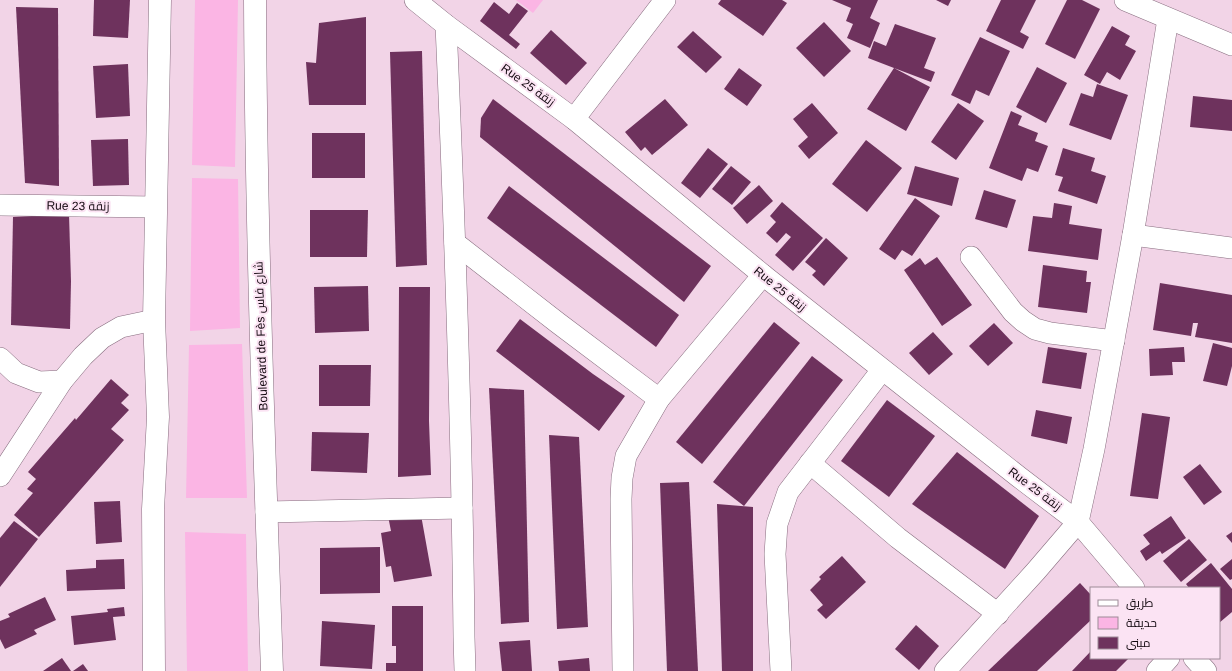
<svg xmlns="http://www.w3.org/2000/svg" width="1232" height="671" font-family="Arial,Cairo,sans-serif">
<style>
.green{fill:#fbb5e4}
.building{fill:#6e325d}
.lines{fill:none;stroke-linecap:round;stroke-linejoin:round}
.minor-casing{stroke:#876d7f;stroke-width:22}
.secondary-casing{stroke:#876d7f;stroke-width:23}
.minor{stroke:#fff;stroke-width:21}
.secondary{stroke:#fff;stroke-width:22}
.labels{text-anchor:middle;stroke-width:4;stroke-linejoin:round;paint-order:stroke}
.street-label{font-size:12px;fill:#12080f;stroke:#fbe3f3}
</style>
<rect width="100%" height="100%" fill="#f2d4e7"/>
<g class="green">
<polygon points="195,0 238,0 235,167 192,165"/>
<polygon points="516,0 543,0 533,13"/>
<polygon points="192,178 238,179 240,328 190,331"/>
<polygon points="242,344 247,498 186,498 189,345"/>
<polygon points="185,532 246,534 248,671 187,671"/>
</g>
<g class="building">
<polygon points="94,0 130,0 128,38 93,36"/>
<polygon points="721,0 782,0 787,3 763,36 718,4"/>
<polygon points="832,0 878,0 870,18 880,23 870,48 847,38 853,24 846,21 851,8"/>
<polygon points="936,0 951,0 948,6"/>
<polygon points="1001,0 1036,0 1020,32 1029,37 1023,49 986,31"/>
<polygon points="1067,0 1082,0 1100,9 1075,59 1045,44"/>
<polygon points="494,2 509,14 517,3 528,11 509,35 520,44 516,49 480,21"/>
<polygon points="16,7 58,8 59,186 25,183"/>
<polygon points="366,17 366,105 309,105 306,62 316,63 319,23"/>
<polygon points="824,22 851,51 824,77 796,48"/>
<polygon points="895,24 936,38 924,68 935,72 931,82 894,68 930,87 906,131 867,109 894,68 868,58 874,41 886,46"/>
<polygon points="1112,26 1130,36 1125,45 1136,51 1120,80 1107,72 1100,84 1084,75"/>
<polygon points="551,30 587,63 566,85 530,53"/>
<polygon points="693,31 722,57 706,73 677,47"/>
<polygon points="980,37 1010,51 989,96 976,90 970,104 951,95"/>
<polygon points="422,51 427,265 396,267 390,52"/>
<polygon points="128,64 130,116 96,118 93,66"/>
<polygon points="1037,67 1067,83 1046,123 1016,107"/>
<polygon points="739,68 762,85 747,106 724,89"/>
<polygon points="1097,84 1128,95 1111,140 1069,125 1081,93 1093,97"/>
<polygon points="1193,96 1232,100 1232,131 1190,127"/>
<polygon points="493,99 711,266 684,302 480,137 481,118"/>
<polygon points="665,99 688,125 652,155 645,147 641,151 625,132"/>
<polygon points="812,103 838,133 809,159 798,146 808,137 793,119"/>
<polygon points="958,103 984,121 956,160 931,142"/>
<polygon points="1011,111 1022,116 1018,125 1038,133 1035,141 1048,146 1038,172 1027,168 1022,181 989,168"/>
<rect x="312" y="133" width="53" height="45"/>
<polygon points="128,139 129,185 93,186 91,140"/>
<polygon points="866,140 902,168 867,212 832,184"/>
<polygon points="708,148 728,164 700,198 681,183"/>
<polygon points="1063,148 1095,158 1091,171 1106,176 1097,204 1058,191 1063,177 1055,175"/>
<polygon points="731,166 751,182 732,205 712,189"/>
<polygon points="915,166 959,178 952,206 907,194"/>
<polygon points="759,185 773,201 747,224 733,208"/>
<polygon points="509,186 679,315 656,347 487,218"/>
<polygon points="984,190 1016,200 1007,228 975,219"/>
<polygon points="915,198 940,216 912,256 902,250 895,260 879,249"/>
<polygon points="782,202 823,238 793,271 775,255 791,237 786,233 777,243 766,233 776,222 770,216"/>
<polygon points="1054,203 1072,206 1069,224 1102,229 1098,260 1028,251 1033,216 1052,218"/>
<polygon points="310,210 368,210 367,257 310,257"/>
<polygon points="69,214 71,281 70,329 11,325 13,217"/>
<polygon points="826,238 848,258 824,286 812,275 816,271 805,262"/>
<polygon points="937,257 972,305 942,326 904,270 920,258 925,265"/>
<polygon points="1043,265 1087,271 1086,282 1091,282 1087,313 1038,307"/>
<polygon points="1160,283 1232,295 1232,343 1195,337 1198,323 1193,323 1191,336 1153,330"/>
<polygon points="368,286 369,331 315,333 314,287"/>
<polygon points="399,287 430,287 429,421 431,475 398,477"/>
<polygon points="520,319 593,374 625,396 599,431 496,351"/>
<polygon points="774,322 800,343 702,464 676,442"/>
<polygon points="994,323 1013,343 988,366 969,346"/>
<polygon points="933,332 953,354 929,375 909,353"/>
<polygon points="1213,343 1232,348 1232,366 1227,386 1203,381"/>
<polygon points="1048,347 1087,353 1081,389 1042,383"/>
<polygon points="1184,347 1185,362 1172,362 1173,375 1150,376 1149,349"/>
<polygon points="812,356 843,380 744,506 713,482"/>
<polygon points="319,365 371,365 370,406 319,406"/>
<polygon points="111,379 129,395 121,403 129,410 111,429 124,440 39,537 14,515 33,493 27,489 36,479 28,472 75,418 76,420"/>
<polygon points="489,388 524,390 529,622 501,624"/>
<polygon points="887,400 935,436 889,497 841,461"/>
<polygon points="1036,410 1072,417 1067,444 1031,436"/>
<polygon points="1142,413 1170,417 1158,499 1130,496"/>
<polygon points="312,432 369,433 367,473 311,471"/>
<polygon points="549,435 579,437 588,627 557,629"/>
<polygon points="957,452 1039,516 1005,569 912,504"/>
<polygon points="1200,464 1222,492 1204,505 1183,477"/>
<polygon points="689,482 698,671 667,671 660,483"/>
<polygon points="120,501 122,542 96,544 94,502"/>
<polygon points="717,504 753,507 753,671 722,671"/>
<polygon points="421,515 432,576 394,582 391,566 386,567 381,533 391,531 388,516"/>
<polygon points="1171,516 1186,538 1162,554 1160,551 1146,561 1140,551 1150,544 1143,535"/>
<polygon points="14,521 38,539 0,587 0,538"/>
<polygon points="1232,532 1232,543 1226,536"/>
<polygon points="1189,539 1207,560 1181,582 1163,561"/>
<polygon points="380,547 380,593 320,594 320,548"/>
<polygon points="842,556 866,582 826,619 817,610 823,605 810,590 821,579 819,577"/>
<polygon points="124,559 125,589 67,591 66,570 96,568 96,560"/>
<polygon points="1232,559 1232,579 1230,580 1220,569"/>
<polygon points="1211,563 1232,589 1232,612 1219,623 1219,588 1189,588 1186,584"/>
<polygon points="1080,583 1091,595 1091,620 1037,671 988,671"/>
<polygon points="45,597 56,620 34,630 37,634 5,649 0,639 0,621 10,617 8,614"/>
<polygon points="392,606 423,606 423,671 386,671 386,663 396,663 396,646 392,646"/>
<polygon points="124,607 125,616 113,617 116,640 74,645 71,616 108,612 107,609"/>
<polygon points="322,621 375,625 372,669 320,666"/>
<polygon points="916,625 939,646 919,670 895,649"/>
<polygon points="530,640 532,671 502,671 499,642"/>
<polygon points="1091,651 1091,658 1129,658 1116,671 1072,671"/>
<polygon points="62,658 71,671 43,671"/>
<polygon points="589,658 590,671 559,671 558,661"/>
<polygon points="83,664 88,671 73,671"/>
</g>
<g class="lines">
<defs>
<g id="minor">
<polyline points="415,0 446,25 574,119 763,275 1019,477 1078,522 1134,588"/>
<polyline points="1125,0 1232,45"/>
<path d="M446 25C455 229 462 433 464 637L465 671"/>
<polyline points="574,119 665,0"/>
<polyline points="0,205 156,207"/>
<polyline points="1133,235 1232,248"/>
<polyline points="455,243 558,323 659,399"/>
<polyline points="971,257 1013,312 1023,321 1035,329 1050,333 1114,341"/>
<polyline points="0,358 16,373 39,382 62,381"/>
<polyline points="810,463 898,538 998,614"/>
<polyline points="0,476 62,381 83,356 102,338 121,327 154,320"/>
<polyline points="266,512 462,508"/>
<polyline points="1194,658 1206,671"/>
<polyline points="623,671 621,499 622,478 626,456 659,399 763,275"/>
<polyline points="781,671 775,554 777,524 788,492 882,370"/>
<polyline points="945,671 1036,571 1078,522 1094,449 1133,235 1168,19"/>
<polyline points="1157,671 1169,658"/>
</g>
<g id="secondary">
<path d="M255 0C256 224 264 447 272 671"/>
<polyline points="154,671 153,509 158,417 154,320 160,0"/>
</g>
</defs>
<use href="#minor" class="minor-casing"/>
<use href="#secondary" class="secondary-casing"/>
<use href="#minor" class="minor"/>
<use href="#secondary" class="secondary"/>
</g>
<g class="labels">
<g class="street-label">
<text transform="translate(528 85) rotate(36)" y="4">Rue 25 زنقة</text>
<text transform="translate(78 206) rotate(1)" y="4">Rue 23 زنقة</text>
<text transform="translate(780 289) rotate(39)" y="4">Rue 25 زنقة</text>
<text transform="translate(261 336) rotate(-92)" y="4">Boulevard de Fès شارع فاس</text>
<text transform="translate(1035 489) rotate(37)" y="4">Rue 25 زنقة</text>
</g>
</g>
<rect x="1090" y="587" width="130" height="72" fill="#fbe3f3" stroke="#9e8b98"/>
<rect x="1098" y="600" width="20" height="6" fill="#ffffff" stroke="#9e8b98"/>
<text x="1126" y="607" font-size="12" fill="#12080f">طريق</text>
<rect x="1098" y="617" width="20" height="12" fill="#fbb5e4" stroke="#9e8b98"/>
<text x="1126" y="627" font-size="12" fill="#12080f">حديقة</text>
<rect x="1098" y="637" width="20" height="12" fill="#6e325d" stroke="#9e8b98"/>
<text x="1126" y="647" font-size="12" fill="#12080f">مبنى</text>
</svg>
